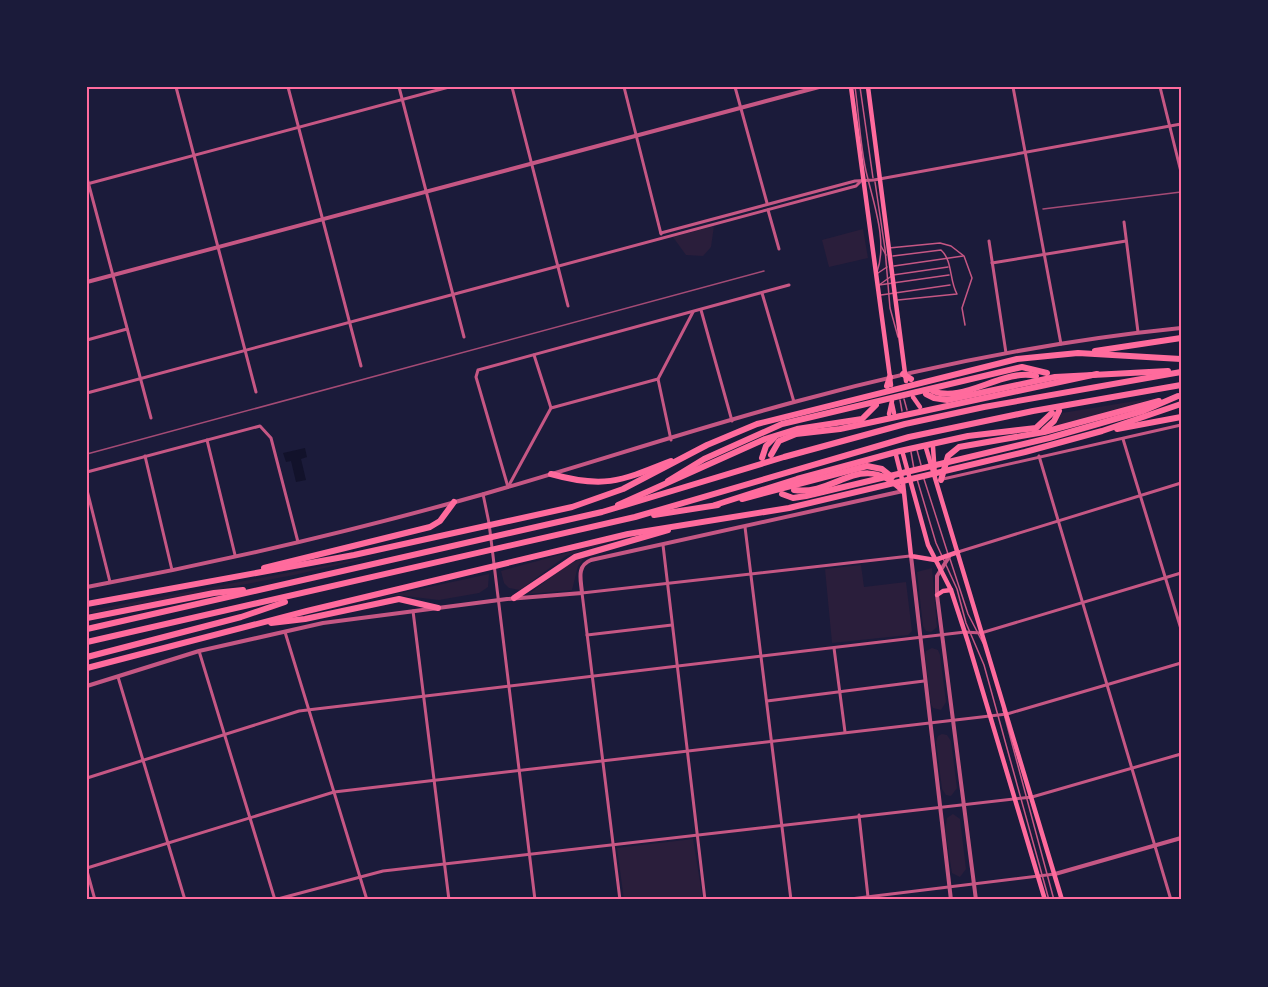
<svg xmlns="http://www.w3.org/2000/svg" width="1268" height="987" font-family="Mulish,sans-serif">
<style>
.green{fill:#2a1e3b}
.water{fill:#12122b}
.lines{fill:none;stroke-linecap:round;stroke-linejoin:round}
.service{stroke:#c65784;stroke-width:1.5}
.minor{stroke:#c65784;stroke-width:3}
.tertiary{stroke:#c65784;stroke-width:4}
.secondary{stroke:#ff6b9d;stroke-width:4.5}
.motorway{stroke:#ff6b9d;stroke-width:6}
.rail{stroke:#a44b75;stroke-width:1.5}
.neatline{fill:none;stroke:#ff6b9d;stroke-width:2}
</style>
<rect width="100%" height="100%" fill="#1b1b3a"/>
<g class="green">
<polygon points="714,226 711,247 703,256 686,255 673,237"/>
<polygon points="863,229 868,258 829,267 822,240"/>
<polygon points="1160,397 1055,426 1062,413"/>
<polygon points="625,537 566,556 520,590 509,588 504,583 501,571"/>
<polygon points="391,553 294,575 87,614 87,611"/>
<polygon points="585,557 578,566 572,590 529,594 565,566"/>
<polygon points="861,565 864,587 906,582 912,631 908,635 832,643 825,569"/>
<polygon points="932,568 937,627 931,632 926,631 923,626 917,572"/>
<polygon points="489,574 488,587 479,593 439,600 397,595 323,610"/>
<polygon points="932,648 938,650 940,655 946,702 941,710 933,708 931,704 925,656 926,651"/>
<polygon points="942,734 947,735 951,741 957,788 951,796 946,795 942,789 936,742 938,736"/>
<polygon points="953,814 960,819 966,869 960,877 952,873 945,830 947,818"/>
<polygon points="693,839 703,900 624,900 617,848"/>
</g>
<polygon class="water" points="305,448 307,457 301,459 306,480 296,482 291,461 286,462 283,453"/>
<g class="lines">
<g class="service">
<path d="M855 87C859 115 860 144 866 171 873 202 888 241 877 272"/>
<polyline points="860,87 873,178"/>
<polyline points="875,182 885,249 890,308 898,337"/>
<polyline points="881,246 886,255"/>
<polyline points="889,248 940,243 951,246 964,256 972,278 962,308 965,325"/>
<path d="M893 256 941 250C953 261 949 280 957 294L898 300"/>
<polyline points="894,266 963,256"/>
<polyline points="878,273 887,267"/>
<polyline points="879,285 893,275 948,267"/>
<polyline points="879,285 949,275"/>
<polyline points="881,295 950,285"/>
<polyline points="904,399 907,410"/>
<polyline points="900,400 902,411"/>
<polyline points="917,450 921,465"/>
<polyline points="911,452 914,469"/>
<polyline points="917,479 936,543 957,589 966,623 984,665 1049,900"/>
<polyline points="924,479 948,554"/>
<polyline points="950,559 968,614 983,643"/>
<polyline points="1003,710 1054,900"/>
</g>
<g class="minor">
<polyline points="176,87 256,392"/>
<polyline points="288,87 361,366"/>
<polyline points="399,87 464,337"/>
<polyline points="512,87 568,306"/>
<polyline points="624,87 661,234"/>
<polyline points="735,87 767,203"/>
<polyline points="1013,87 1061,344"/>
<polyline points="1160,87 1181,172"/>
<polyline points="87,178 151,418"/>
<polyline points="87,184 449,87"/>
<polyline points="768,210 779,249"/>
<polyline points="1124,222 1138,332"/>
<polyline points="661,233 855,181 874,180 1181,124"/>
<polyline points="989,241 1006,353"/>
<polyline points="992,263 1126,241"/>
<polyline points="762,293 794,402"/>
<polyline points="701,310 732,421"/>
<polyline points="87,340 127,329"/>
<polyline points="534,355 551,408"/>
<polyline points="658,379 671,440"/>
<polyline points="87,393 856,186 860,182"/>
<polyline points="1123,439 1181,629"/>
<polyline points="207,440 235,555"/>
<polyline points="145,456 172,570"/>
<polyline points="1039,456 1171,900"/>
<polyline points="87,472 260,426 271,438 298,542"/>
<polyline points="943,479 1181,425"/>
<polyline points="508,487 476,377 478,370 789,285"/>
<polyline points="508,487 551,408 658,379 693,312"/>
<polyline points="87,490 110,582"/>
<polyline points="483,494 489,523 535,900"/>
<polyline points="745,527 791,900"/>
<polyline points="663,545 705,900"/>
<polyline points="958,552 1181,483"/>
<polyline points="413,611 449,900"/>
<polyline points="285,632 367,900"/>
<polyline points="587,635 672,625"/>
<polyline points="834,648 845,732"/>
<polyline points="199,651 275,900"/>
<polyline points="118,677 185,900"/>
<polyline points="767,701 924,681"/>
<polyline points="87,778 299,711 965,632 981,633 1181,573"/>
<polyline points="859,815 868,897"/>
<polyline points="87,868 334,792 1007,714 1181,663"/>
<polyline points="87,871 95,900"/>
<polyline points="274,900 383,871 1032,797 1181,754"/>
<polyline points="620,900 582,593 910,556"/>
<polyline points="842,900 1055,874"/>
</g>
<g class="tertiary">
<polyline points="87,282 819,87"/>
<polyline points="911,556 951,900"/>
<polyline points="949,557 937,576 937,595 976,900"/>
<path d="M87 587C220 562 353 531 484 494 589 464 693 429 798 401 923 367 1052 341 1181 328"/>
<path d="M87 686 199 651 323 623 507 599 582 593C581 580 576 566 591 560L903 491"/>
<polyline points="1055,874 1181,838"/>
</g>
<g class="secondary">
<polyline points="851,87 891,385"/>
<polyline points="868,87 906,381"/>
<polyline points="913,397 920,407"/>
<polyline points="892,404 894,413"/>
<polyline points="889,414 892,401"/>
<polyline points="933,447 935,476"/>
<polyline points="926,448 1062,900"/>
<polyline points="903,454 928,545 951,590 968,642 1045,900"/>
<polyline points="896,455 903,483 911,556 935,560 958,552"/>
<polyline points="937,595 943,591 951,590"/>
</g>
<g class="motorway">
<polyline points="1095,351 1181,338"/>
<polyline points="903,374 911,379"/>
<polyline points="887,386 890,377"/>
<path d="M933 391C963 404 1003 368 1036 376"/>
<polyline points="926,394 934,398 947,400 1055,377 1168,371"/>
<polyline points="1117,429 1181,417"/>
<polyline points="1044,430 1054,421 1059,411"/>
<polyline points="771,455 779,441 796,434 840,429 1097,374"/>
<polyline points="762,458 766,446 774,438"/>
<path d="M551 474C604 489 621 481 671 461"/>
<polyline points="941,480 948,456 959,447 1044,432 1159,401"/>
<polyline points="668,481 704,459 782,424 1022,367 1047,373"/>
<path d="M794 490C837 496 861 449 903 491"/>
<polyline points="782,494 793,498 806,496 1049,438 1143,411 1178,396"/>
<polyline points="742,499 867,466 882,469 892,477"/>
<polyline points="618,505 765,439 797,429 862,419 876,405"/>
<polyline points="715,505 797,479 900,451 968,436 1036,428 1052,413"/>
<polyline points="654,515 718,505"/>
<polyline points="264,568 430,527 440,521 454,502"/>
<polyline points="514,598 575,557 668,530"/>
<polyline points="87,604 354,555 572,507 623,489 707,445 757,424 1017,359 1078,353 1181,359"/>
<polyline points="87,618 214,593 243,590"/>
<polyline points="271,623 305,619 399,599 438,608"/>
<polyline points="87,629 602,512 784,457 905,424 984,407 1181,372"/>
<polyline points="87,642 635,517 909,437 1033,411 1181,385"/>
<polyline points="87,657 241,617 285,602"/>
<polyline points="87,668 307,611 628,534 789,508 1025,452 1102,431 1181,404"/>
</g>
<g class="rail">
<polyline points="1043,209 1181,192"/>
<polyline points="87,454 764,271"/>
</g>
</g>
<rect width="1268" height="987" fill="none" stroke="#1b1b3a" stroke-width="177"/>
<rect x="88" y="88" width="1092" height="810" class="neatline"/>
</svg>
